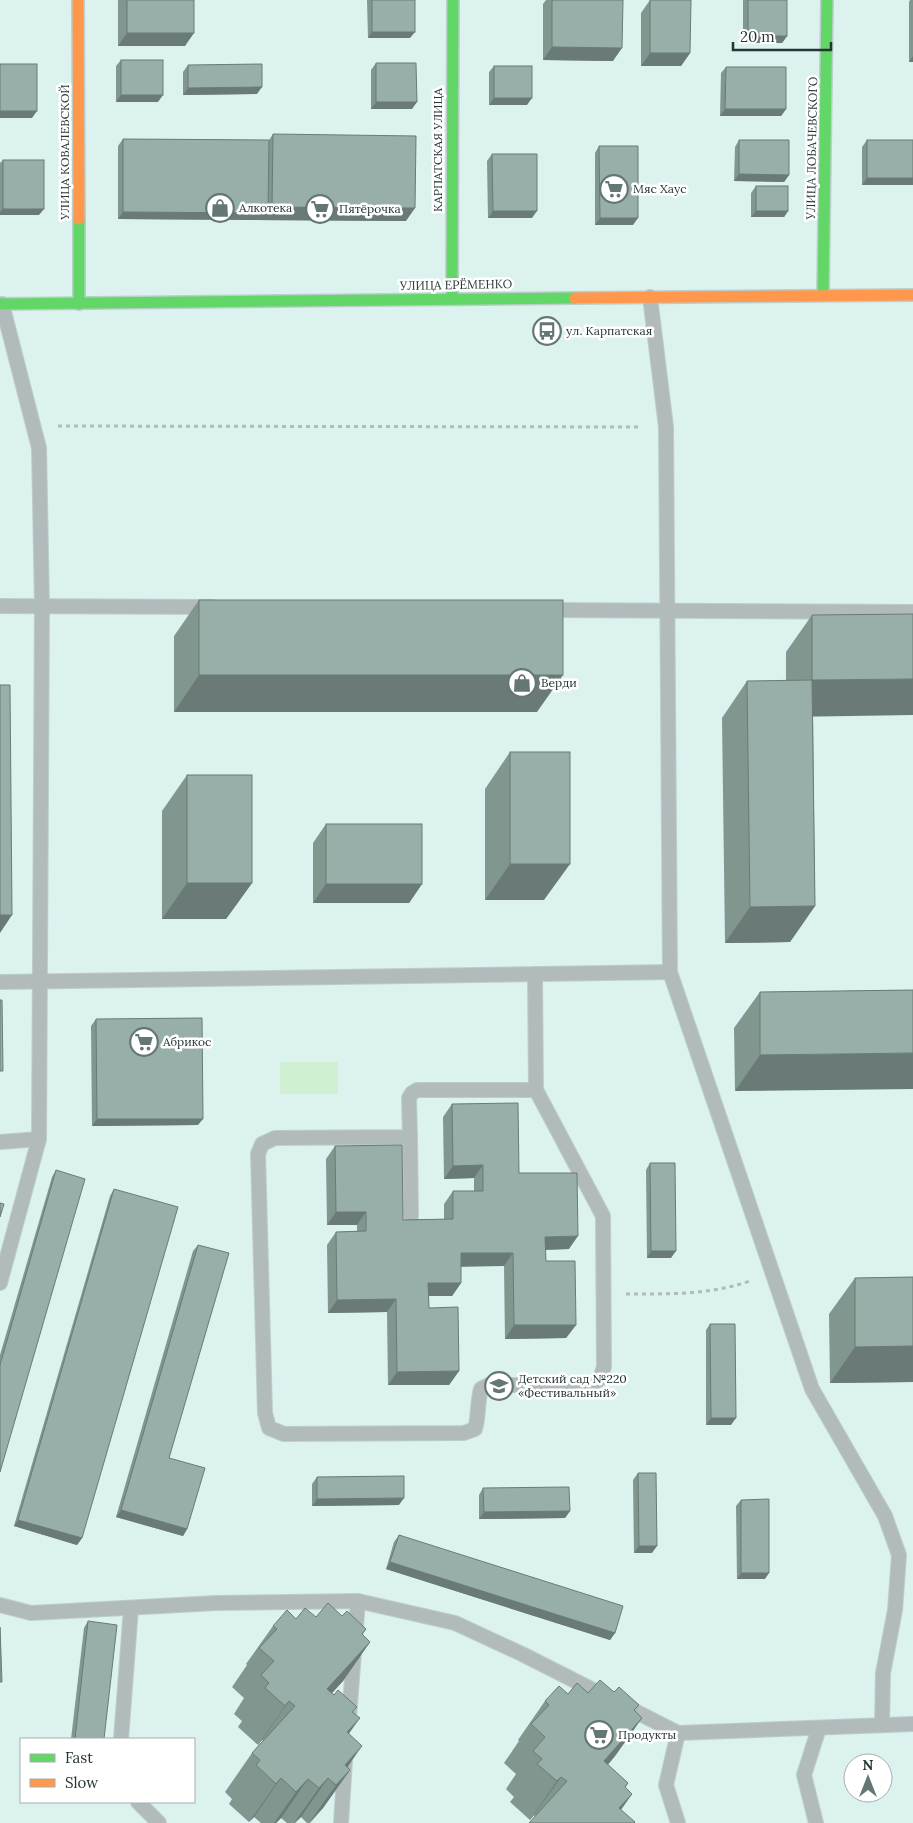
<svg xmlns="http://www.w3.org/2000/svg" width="913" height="1823" font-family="Lora,serif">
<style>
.green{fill:#d0f0d4}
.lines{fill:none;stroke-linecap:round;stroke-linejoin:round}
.lane-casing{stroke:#bccecc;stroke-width:16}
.fast-casing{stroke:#bccecc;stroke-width:14}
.slow-casing{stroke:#bccecc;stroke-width:14}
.path{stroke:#afbab9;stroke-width:3;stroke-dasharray:4 4;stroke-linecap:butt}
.lane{stroke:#b2bbbb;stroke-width:14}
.fast{stroke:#63d668;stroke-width:11}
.slow{stroke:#ff974d;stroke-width:11}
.wall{fill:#829690}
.shaded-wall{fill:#6a7a76}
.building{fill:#97afa8;stroke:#6a7a76}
.labels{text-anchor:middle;stroke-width:5;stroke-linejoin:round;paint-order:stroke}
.street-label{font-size:12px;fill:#253534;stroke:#fff}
.poi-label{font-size:12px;fill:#253534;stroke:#fff;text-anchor:start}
</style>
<rect width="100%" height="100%" fill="#dbf2ef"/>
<rect class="green" x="280" y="1062" width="58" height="32"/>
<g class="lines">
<defs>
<g id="lane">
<polyline points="650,297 666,427 670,972 812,1389 885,1516 899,1555 895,1610 883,1673 882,1725"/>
<polyline points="0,606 212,607"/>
<polyline points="546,610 913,612"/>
<path d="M535 974 536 1090H417L412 1093 409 1098 410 1137 275 1138 262 1144 258 1154 265 1413 269 1428 284 1434 464 1433 475 1429C479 1416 477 1402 481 1389L489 1385H591L600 1379 604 1367 603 1216 536 1090"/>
<polyline points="0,982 670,972"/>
<polyline points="410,1137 411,1216"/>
<polyline points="0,1142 39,1139"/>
<polyline points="0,1283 39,1139 42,605 39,448 2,304"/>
<polyline points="0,1605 31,1613 216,1603 358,1601 455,1623 522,1654 678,1733 913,1724"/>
<polyline points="349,1717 358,1601"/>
<polyline points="121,1739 131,1608"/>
<polyline points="138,1802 159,1823"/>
<polyline points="341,1823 345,1761"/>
<polyline points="678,1823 666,1785 678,1733"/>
<polyline points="816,1823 804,1775 819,1728"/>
</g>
<g id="fast">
<polyline points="79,219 79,304"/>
<polyline points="823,295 827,0"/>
<polyline points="452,299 453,0"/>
<polyline points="0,304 575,298"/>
</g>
<g id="slow">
<polyline points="78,0 79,219"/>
<polyline points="575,298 913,295"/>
</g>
</defs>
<use href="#lane" class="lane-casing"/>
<use href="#fast" class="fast-casing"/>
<use href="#slow" class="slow-casing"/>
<g class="path">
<polyline points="58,426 641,427"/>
<path d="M626 1294C668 1294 710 1295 750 1281"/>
</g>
<use href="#lane" class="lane"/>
<use href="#fast" class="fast"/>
<use href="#slow" class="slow"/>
</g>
<g class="wall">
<polygon points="118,0 194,0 185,46 118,46"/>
<polygon points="367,0 415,0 410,38 368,38"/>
<polygon points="546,0 623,0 613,61 543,60 543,4"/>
<polygon points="650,0 690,53 681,66 641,66 641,13"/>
<polygon points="743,0 787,0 787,36 782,43 743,43"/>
<polygon points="910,0 913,0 913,62 909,62 909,2"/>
<polygon points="121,60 158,102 116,102 116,66"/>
<polygon points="376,63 412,109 371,109 371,70"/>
<polygon points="188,65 257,94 183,95 183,72"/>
<polygon points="494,66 527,105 489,105 489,72"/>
<polygon points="726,67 786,109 781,116 720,116 721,73"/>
<polygon points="273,134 406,221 118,219 118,146 123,139 269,140"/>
<polygon points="739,140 789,175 784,182 734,181 735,147"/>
<polygon points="867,140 913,185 862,185 862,147"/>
<polygon points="599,146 633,225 595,225 595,153"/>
<polygon points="492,154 532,218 488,218 487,161"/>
<polygon points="3,160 39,215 0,215 0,163"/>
<polygon points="756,186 788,211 784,217 751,217 751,193"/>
<polygon points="199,600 537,712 174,712 174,636"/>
<polygon points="812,615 815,906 790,942 725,943 722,718 747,681 786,681 786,652"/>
<polygon points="510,752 544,900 485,900 485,789"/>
<polygon points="187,775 252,883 226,919 162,919 162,811"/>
<polygon points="326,824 422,884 409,903 313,903 313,843"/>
<polygon points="913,990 735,1091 734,1028 760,992"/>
<polygon points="96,1019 198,1125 92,1126 91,1026"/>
<polygon points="452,1104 519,1173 569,1249 545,1250 546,1261 576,1325 566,1338 505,1339 504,1266 461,1266 461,1283 452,1296 429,1296 429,1308 459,1371 449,1385 388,1385 387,1312 328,1313 327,1245 336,1232 357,1231 357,1225 327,1225 326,1159 335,1146 403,1220 444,1219 444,1204 453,1191 474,1191 474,1178 444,1179 443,1117"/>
<polygon points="650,1163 671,1258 647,1258 646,1170"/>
<polygon points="56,1170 0,1472 0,1355 52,1177"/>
<polygon points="114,1189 82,1538 77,1545 14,1526 110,1196"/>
<polygon points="198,1245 169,1458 187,1529 183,1536 116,1517 193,1251"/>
<polygon points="913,1277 913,1382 830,1383 829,1314 855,1278"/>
<polygon points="710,1324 731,1425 706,1425 706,1330"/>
<polygon points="638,1473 652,1553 634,1553 633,1480"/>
<polygon points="317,1477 399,1505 312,1506 312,1484"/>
<polygon points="483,1488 570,1511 565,1518 479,1519 479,1495"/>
<polygon points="741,1500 765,1579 737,1579 736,1506"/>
<polygon points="399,1535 615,1633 610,1640 386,1569 394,1542"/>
<polygon points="342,1616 366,1629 362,1635 370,1642 343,1681 332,1693 334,1695 357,1707 353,1712 349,1734 348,1767 350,1770 323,1808 310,1823 307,1823 301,1817 295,1823 287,1823 281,1818 276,1823 261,1823 254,1817 249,1822 229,1804 232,1799 225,1792 252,1753 263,1741 262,1740 258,1745 238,1727 242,1721 234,1714 244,1698 232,1687 247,1665 246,1664 273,1626 296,1619"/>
<polygon points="88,1621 104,1739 71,1739 84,1628"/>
<polygon points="614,1692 639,1705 634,1711 642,1718 615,1756 608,1765 628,1783 625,1788 632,1794 621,1810 535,1817 534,1815 530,1820 510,1802 514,1797 506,1789 516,1774 504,1763 519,1741 518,1740 545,1701 568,1694"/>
</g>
<g class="shaded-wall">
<polygon points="372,32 415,32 410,38 368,38"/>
<polygon points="127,33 194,33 185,46 118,46"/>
<polygon points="748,36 787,36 782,43 743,43"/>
<polygon points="552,47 622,48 613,61 543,60"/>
<polygon points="650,53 690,53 681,66 641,66"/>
<polygon points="913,56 913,62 909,62"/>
<polygon points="262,87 257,94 183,95 188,88"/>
<polygon points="121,95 163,95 158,102 116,102"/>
<polygon points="494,98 532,98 527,105 489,105"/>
<polygon points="376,102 417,102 412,109 371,109"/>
<polygon points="725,109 786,109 781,116 720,116"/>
<polygon points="0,111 37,111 32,118 0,118"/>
<polygon points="739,174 789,175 784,182 734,181"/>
<polygon points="867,178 913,178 913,185 862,185"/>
<polygon points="272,207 415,208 406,221 118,219 123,212 268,213"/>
<polygon points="3,209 44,209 39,215 0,215 0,212"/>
<polygon points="493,211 537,211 532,218 488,218"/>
<polygon points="756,211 788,211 784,217 751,217"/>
<polygon points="600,218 638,218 633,225 595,225"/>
<polygon points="199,675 563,675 537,712 174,712"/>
<polygon points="913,679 913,715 787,717 812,680"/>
<polygon points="510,864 570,864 544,900 485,900"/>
<polygon points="187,883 252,883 226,919 162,919"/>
<polygon points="326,884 422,884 409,903 313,903"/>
<polygon points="815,906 790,942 725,943 750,907"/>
<polygon points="0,915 12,915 0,933"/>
<polygon points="913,1053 913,1089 735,1091 760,1055"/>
<polygon points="97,1119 203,1119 198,1125 92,1126"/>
<polygon points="483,1165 474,1178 444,1179 453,1166"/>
<polygon points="336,1212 366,1212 357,1225 327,1225"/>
<polygon points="578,1236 569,1249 536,1250 545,1237"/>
<polygon points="651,1251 676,1251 671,1258 647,1258"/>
<polygon points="461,1253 513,1253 504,1266 452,1267"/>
<polygon points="428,1283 461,1283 452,1296 419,1296"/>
<polygon points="396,1299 387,1312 328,1313 337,1300"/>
<polygon points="514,1325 576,1325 566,1338 505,1339"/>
<polygon points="913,1346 913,1382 830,1383 855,1347"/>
<polygon points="459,1371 449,1385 388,1385 397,1372"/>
<polygon points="711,1418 736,1418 731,1425 706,1425"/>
<polygon points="404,1498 399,1505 312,1506 317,1499"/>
<polygon points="121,1510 187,1529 183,1536 116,1517"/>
<polygon points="570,1511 565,1518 479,1519 484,1512"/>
<polygon points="18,1520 82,1538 77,1545 14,1526"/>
<polygon points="639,1546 657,1546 652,1553 634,1553"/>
<polygon points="390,1562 615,1633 610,1640 386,1569"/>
<polygon points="741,1573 769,1573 765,1579 737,1579"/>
<polygon points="370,1642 343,1681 300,1728 327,1689"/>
<polygon points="289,1701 262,1740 258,1745 285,1706"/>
<polygon points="360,1718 333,1756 347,1732"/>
<polygon points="642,1718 615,1756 576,1800 604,1761"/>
<polygon points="362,1746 335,1785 345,1765"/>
<polygon points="350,1770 323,1808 309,1823 336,1785"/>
<polygon points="561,1777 534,1815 530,1820 557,1781"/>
<polygon points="281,1778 254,1817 249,1822 276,1784"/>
<polygon points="328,1778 301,1817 294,1823 319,1788"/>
<polygon points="308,1779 281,1818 276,1823 274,1823 296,1792"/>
<polygon points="632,1794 611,1823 619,1808"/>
</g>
<g class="building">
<rect x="127" y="0" width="67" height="33"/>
<rect x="372" y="0" width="43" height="32"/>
<polygon points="552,0 623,0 622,48 552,47"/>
<polygon points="650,0 691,0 690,53 650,53"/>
<rect x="748" y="0" width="39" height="36"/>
<rect x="121" y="60" width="42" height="35"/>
<polygon points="376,63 416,63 417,102 376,102"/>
<rect x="0" y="64" width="37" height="47"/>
<polygon points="262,64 262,87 188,88 188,65"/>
<rect x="494" y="66" width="38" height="32"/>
<polygon points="726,67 786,67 786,109 725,109"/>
<polygon points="273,134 416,136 415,208 272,207"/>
<polygon points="123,139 269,140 268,213 123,212"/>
<polygon points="739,140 789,140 789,175 739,174"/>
<rect x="867" y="140" width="46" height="38"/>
<polygon points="599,146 638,146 638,218 600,218"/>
<polygon points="492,154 537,154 537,211 493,211"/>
<rect x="3" y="160" width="41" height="49"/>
<rect x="756" y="186" width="32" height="25"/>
<rect x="199" y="600" width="364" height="75"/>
<polygon points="913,614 913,679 812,680 815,906 750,907 747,681 812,680 812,615"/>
<polygon points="0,685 10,685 12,915 0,915"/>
<rect x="510" y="752" width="60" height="112"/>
<rect x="187" y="775" width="65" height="108"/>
<rect x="326" y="824" width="96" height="60"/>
<polygon points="913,990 913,1053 760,1055 760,992"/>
<polygon points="0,1000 2,1000 3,1071 0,1071"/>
<polygon points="202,1018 203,1119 97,1119 96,1019"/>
<polygon points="518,1103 519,1173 577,1173 578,1236 545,1237 546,1261 575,1261 576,1325 514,1325 513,1253 461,1253 461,1283 428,1283 429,1308 458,1307 459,1371 397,1372 396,1299 337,1300 336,1232 366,1231 366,1212 336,1212 335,1146 402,1145 403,1220 453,1219 453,1191 483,1191 483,1165 453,1166 452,1104"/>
<polygon points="650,1163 675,1163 676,1251 651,1251"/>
<polygon points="56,1170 85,1179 0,1472 0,1365"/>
<polygon points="114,1189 178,1207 82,1538 18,1520"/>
<polygon points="0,1203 4,1204 0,1217"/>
<polygon points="198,1245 229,1253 169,1458 205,1468 187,1529 121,1510"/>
<polygon points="913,1277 913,1346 855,1347 855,1278"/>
<polygon points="710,1324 735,1324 736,1418 711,1418"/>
<polygon points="638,1473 656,1473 657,1546 639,1546"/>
<polygon points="404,1476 404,1498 317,1499 317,1477"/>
<polygon points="569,1487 570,1511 484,1512 483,1488"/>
<polygon points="769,1499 769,1573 741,1573 741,1500"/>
<polygon points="399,1535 623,1606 615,1633 390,1562"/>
<polygon points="328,1603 342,1616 347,1611 366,1629 362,1634 370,1642 327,1689 334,1695 338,1690 357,1707 352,1712 360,1718 347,1732 362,1746 345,1765 350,1770 336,1785 328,1778 319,1788 308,1779 296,1792 281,1778 276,1784 256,1765 260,1760 252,1753 295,1706 289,1701 285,1706 265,1688 269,1683 261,1675 274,1661 259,1648 277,1629 273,1626 287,1610 296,1619 305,1608 316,1617"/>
<polygon points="88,1621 117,1625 104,1739 75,1739"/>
<polygon points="0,1627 2,1682 0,1682"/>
<polygon points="600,1680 614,1692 619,1687 639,1705 634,1710 642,1718 604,1761 628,1783 625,1787 632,1794 619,1808 635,1822 634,1823 529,1823 567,1781 561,1777 557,1781 537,1764 542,1759 533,1751 545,1737 531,1724 549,1705 545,1701 559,1686 568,1694 577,1683 588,1693"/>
</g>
<defs>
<symbol id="supermarket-ring" viewBox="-11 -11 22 22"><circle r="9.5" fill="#fff" stroke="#657775" stroke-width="1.5"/><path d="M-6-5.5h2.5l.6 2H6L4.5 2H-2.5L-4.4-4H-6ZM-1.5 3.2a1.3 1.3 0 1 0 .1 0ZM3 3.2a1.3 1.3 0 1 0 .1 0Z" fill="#657775"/></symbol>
<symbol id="shop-ring" viewBox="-11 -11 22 22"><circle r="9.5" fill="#fff" stroke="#657775" stroke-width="1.5"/><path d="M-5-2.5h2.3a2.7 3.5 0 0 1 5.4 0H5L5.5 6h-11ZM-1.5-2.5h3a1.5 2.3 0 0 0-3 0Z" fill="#657775"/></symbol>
<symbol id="bus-ring" viewBox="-11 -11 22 22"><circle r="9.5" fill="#fff" stroke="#657775" stroke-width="1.5"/><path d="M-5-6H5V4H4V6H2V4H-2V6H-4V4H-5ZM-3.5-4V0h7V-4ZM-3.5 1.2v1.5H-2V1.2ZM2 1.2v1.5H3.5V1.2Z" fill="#657775"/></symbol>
<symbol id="school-ring" viewBox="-11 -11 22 22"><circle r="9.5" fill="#fff" stroke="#657775" stroke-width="1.5"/><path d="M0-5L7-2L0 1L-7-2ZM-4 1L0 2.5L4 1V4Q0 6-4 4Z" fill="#657775"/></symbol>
</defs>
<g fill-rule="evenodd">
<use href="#supermarket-ring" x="598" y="173" width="32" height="32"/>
<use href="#shop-ring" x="204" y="192" width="32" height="32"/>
<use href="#supermarket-ring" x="304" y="193" width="32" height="32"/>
<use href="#bus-ring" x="531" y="315" width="32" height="32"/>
<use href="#shop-ring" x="506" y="667" width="32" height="32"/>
<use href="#supermarket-ring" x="128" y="1026" width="32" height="32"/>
<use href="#school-ring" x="483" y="1370" width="32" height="32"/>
<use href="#supermarket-ring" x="583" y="1719" width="32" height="32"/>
</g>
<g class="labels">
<g class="street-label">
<text transform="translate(812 148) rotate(-89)" y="4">УЛИЦА ЛОБАЧЕВСКОГО</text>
<text transform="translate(438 150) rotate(-90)" y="4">КАРПАТСКАЯ УЛИЦА</text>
<text transform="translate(65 152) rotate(-90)" y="4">УЛИЦА КОВАЛЕВСКОЙ</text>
<text transform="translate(456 285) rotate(-1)" y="4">УЛИЦА ЕРЁМЕНКО</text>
</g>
<g class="poi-label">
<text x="633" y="193">Мяс Хаус</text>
<text x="239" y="212">Алкотека</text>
<text x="339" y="213">Пятёрочка</text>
<text x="566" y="335">ул. Карпатская</text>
<text x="541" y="687">Верди</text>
<text x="163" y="1046">Абрикос</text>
<text x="518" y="1383">Детский сад №220<tspan x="518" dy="14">«Фестивальный»</tspan></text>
<text x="618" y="1739">Продукты</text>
</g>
</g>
<rect x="20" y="1738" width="175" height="65" fill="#ffffff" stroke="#a8aeae"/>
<rect x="30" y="1754" width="25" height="8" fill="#63d668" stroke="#a8aeae"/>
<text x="65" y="1763" font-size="15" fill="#253534">Fast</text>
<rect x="30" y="1779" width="25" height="8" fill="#ff974d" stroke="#a8aeae"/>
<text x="65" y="1788" font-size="15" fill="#253534">Slow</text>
<g transform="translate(868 1778)"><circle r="24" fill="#ffffff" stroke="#a8aeae"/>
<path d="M0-4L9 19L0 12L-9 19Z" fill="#657775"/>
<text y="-8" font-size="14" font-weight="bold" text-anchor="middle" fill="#253534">N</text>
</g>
<path d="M733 42v8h98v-8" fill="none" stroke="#253534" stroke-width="2.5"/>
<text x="740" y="42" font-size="15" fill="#253534" stroke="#ffffff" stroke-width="4" paint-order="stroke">20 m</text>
</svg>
